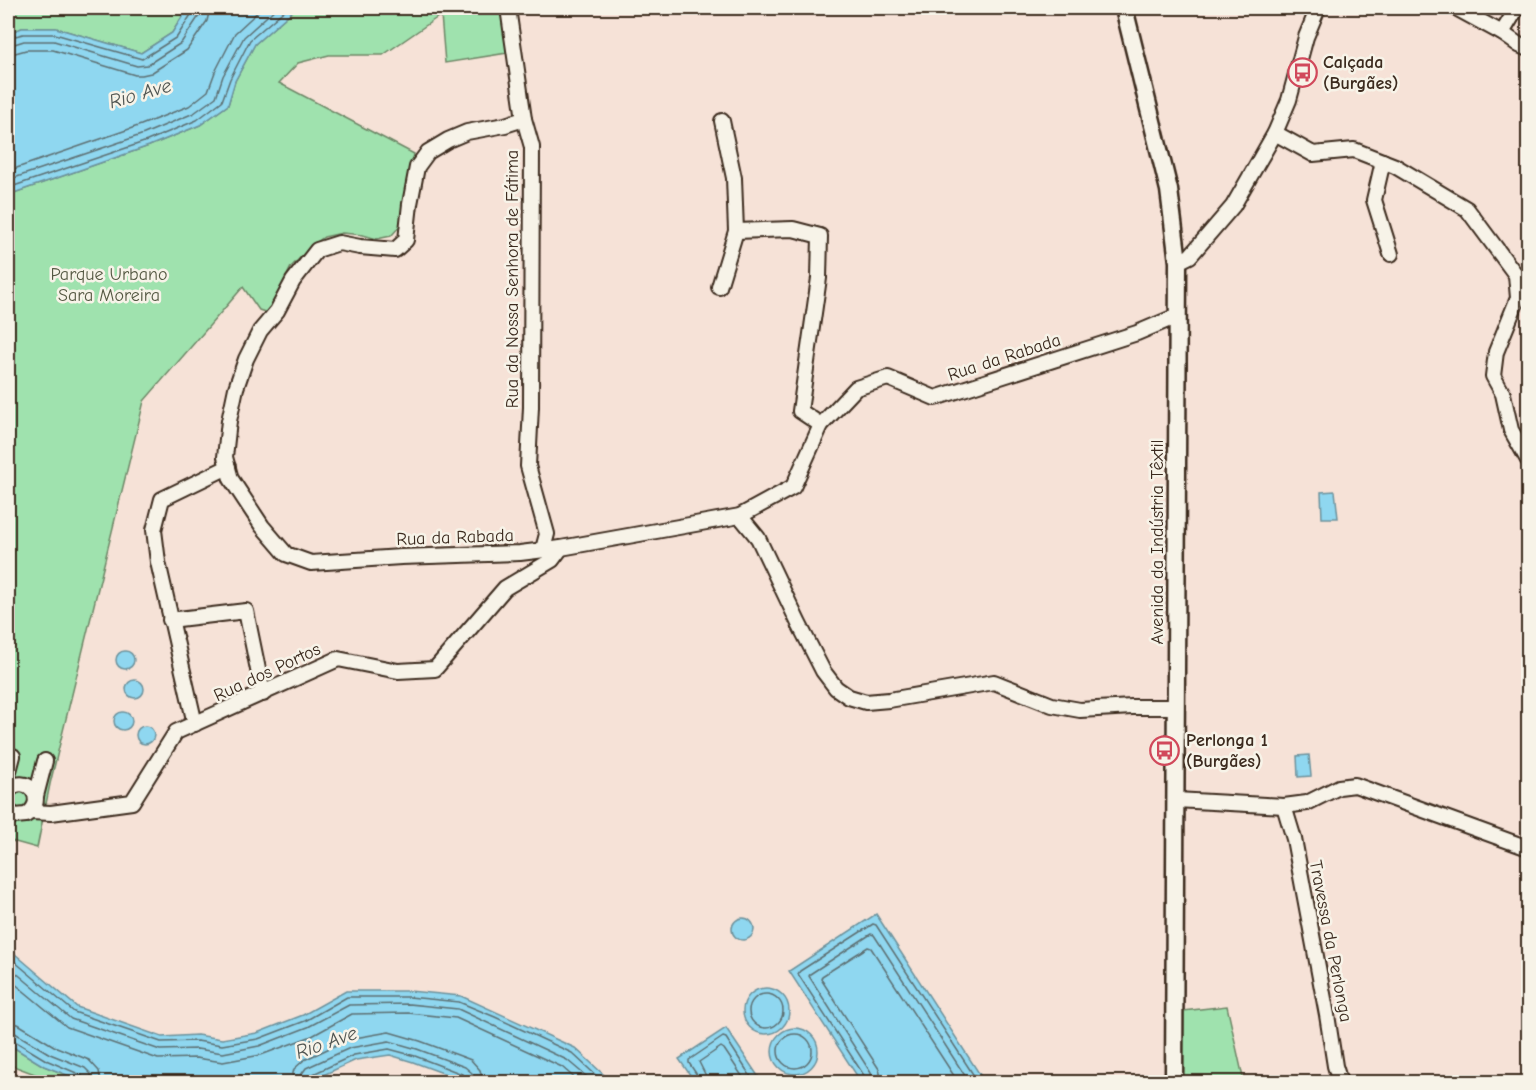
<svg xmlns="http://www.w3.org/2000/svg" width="1536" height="1090" font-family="'Comic Neue',sans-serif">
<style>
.green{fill:#9fe2ae;stroke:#6d8666;stroke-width:1.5}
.water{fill:#8fd7f0;stroke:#6d929c;stroke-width:1.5}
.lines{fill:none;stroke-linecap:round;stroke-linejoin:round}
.shore{stroke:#5d6f72;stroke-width:1.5}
.minor-casing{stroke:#3b2a1e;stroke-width:18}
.major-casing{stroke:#3b2a1e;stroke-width:21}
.minor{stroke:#f7f3e8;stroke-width:14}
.major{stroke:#f7f3e8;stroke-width:16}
.rail-casing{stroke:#3b2a1e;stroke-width:5}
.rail{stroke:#f7f3e8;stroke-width:3;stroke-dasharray:9;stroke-linecap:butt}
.labels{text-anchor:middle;stroke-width:5;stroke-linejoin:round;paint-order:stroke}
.poi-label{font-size:18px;font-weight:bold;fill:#3b2a1e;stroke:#f7f3e8;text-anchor:start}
.park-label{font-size:18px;fill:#545842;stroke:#f7f3e8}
.street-label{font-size:18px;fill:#3b2a1e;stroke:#f7f3e8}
.water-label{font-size:20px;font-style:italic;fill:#505552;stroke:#f7f3e8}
</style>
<rect width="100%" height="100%" fill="#f6e2d7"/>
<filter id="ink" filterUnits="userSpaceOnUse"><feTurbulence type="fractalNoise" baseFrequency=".0167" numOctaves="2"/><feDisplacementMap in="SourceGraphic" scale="12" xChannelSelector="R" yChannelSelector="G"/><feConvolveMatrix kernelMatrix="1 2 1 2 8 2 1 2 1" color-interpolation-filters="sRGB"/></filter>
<g filter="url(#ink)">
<g class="green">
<polygon points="8,8 191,8 187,9 172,33 141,53 56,28 22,28 8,33"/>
<polygon points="296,8 507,8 507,53 445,63 441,15 383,55 329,55 298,63 279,83 414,154 400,226 391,236 377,239 363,235 342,233 324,237 313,245 291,267 268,313 259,310 243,287 144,401 50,784 37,848 8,840 8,195 149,146 200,125 228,105 235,81 255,44"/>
<polygon points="1227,1006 1244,1082 1182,1082 1183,1011"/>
<polygon points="8,1044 44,1066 85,1082 56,1082 8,1064"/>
</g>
<g class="water">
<polygon points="191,8 296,8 255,44 235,81 228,105 200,125 149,146 8,195 8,33 22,28 56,28 141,53 172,33 187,9"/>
<polygon points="1335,491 1338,518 1322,518 1321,492"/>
<circle cx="125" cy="660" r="9"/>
<circle cx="135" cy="689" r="9"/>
<circle cx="123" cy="721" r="9"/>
<circle cx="145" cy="735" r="9"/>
<polygon points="1309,755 1311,776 1298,777 1297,756"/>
<polygon points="876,914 984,1081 982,1082 861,1082 789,971"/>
<circle cx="743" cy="929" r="11"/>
<polygon points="8,948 77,1007 162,1037 197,1035 222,1039 257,1033 303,1015 346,991 409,991 461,996 575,1048 603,1074 610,1082 467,1082 413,1062 390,1055 356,1060 308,1082 85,1082 44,1066 8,1044"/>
<circle cx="766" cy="1011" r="23"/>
<polygon points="726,1028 760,1079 754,1082 695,1082 679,1059"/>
<circle cx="795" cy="1051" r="23"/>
</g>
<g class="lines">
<g class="shore">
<polyline points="8,38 23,34 55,34 142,59 177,37 192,13 193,8"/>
<polyline points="8,46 24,41 54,41 137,66 147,65 181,43 199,16 201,8"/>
<polyline points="8,55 26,50 53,50 135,75 142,75 151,73 187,50 207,21 210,8"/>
<polyline points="8,171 141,125 189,106 208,91 215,72 235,33 262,8"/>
<polyline points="8,180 144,134 194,113 216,97 223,76 244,37 276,8"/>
<polyline points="8,188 147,141 197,120 222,101 230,79 250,40 287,8"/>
<polyline points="8,956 74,1012 161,1042 197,1041 222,1045 258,1039 305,1021 347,997 409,997 459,1002 495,1017 572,1053 603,1082"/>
<polyline points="8,966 71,1019 160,1050 197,1049 223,1053 259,1046 308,1027 349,1005 409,1004 458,1009 567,1060 593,1082"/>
<polyline points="8,978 67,1027 158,1059 196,1058 223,1062 261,1055 312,1036 352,1014 408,1013 456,1018 562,1067 579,1082"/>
<circle cx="766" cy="1011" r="17"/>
<polyline points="8,1023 18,1024 54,1046 89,1060 99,1071 101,1082"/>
<polyline points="8,1032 15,1033 50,1054 85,1068 91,1074 92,1082"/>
<circle cx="795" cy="1051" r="17"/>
<polyline points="8,1039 13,1040 46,1060 81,1075 84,1078 85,1082"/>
<polyline points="291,1082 294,1069 304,1060 349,1039 389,1032 420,1041 471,1060 480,1070 483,1082"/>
<polyline points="300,1082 301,1075 306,1068 350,1048 389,1041 417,1049 465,1067 472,1073 474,1082"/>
<polyline points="307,1082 308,1078 311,1075 354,1055 389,1049 415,1056 462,1074 466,1078 466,1082"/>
<polyline points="699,1082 699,1078 689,1063 689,1060 723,1037 726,1038 751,1077 752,1082"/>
<polyline points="707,1082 706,1076 699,1062 721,1047 724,1049 744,1079 744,1082"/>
<polyline points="866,1082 865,1077 798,974 800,971 873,924 876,925 978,1082"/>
<polyline points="873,1082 871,1073 809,976 810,974 871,934 874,935 969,1082"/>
<polyline points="882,1082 879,1069 821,979 822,976 868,947 871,948 958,1082"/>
</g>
<defs>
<g id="minor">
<polyline points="508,8 524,119 532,147 531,407 528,466 547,534 543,549"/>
<polyline points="1456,8 1502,33 1519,45 1528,49"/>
<polyline points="1502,33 1517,8"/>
<polyline points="524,119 505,125 467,132 448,140 428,152 417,167 410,204 406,240 395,250 360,247 339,243 317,250 293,281 277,311 260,331 246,359 236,388 229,421 225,457 231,479 262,526 286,554 311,563 401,557 520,553 561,548 740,516 793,487 821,425 856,388 888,378 935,398 1137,333 1177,316"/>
<polyline points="1275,133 1313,154 1354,150 1395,166 1467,209 1516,275 1518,298 1496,352 1493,376 1503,394 1511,430 1528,460"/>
<polyline points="1383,161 1374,200 1391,254"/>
<polyline points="736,231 793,229 820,236 819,278 800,411 821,425"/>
<polyline points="1178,262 1190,256 1233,206 1275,133 1289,100 1306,37 1318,8"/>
<polyline points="719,287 736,231 734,178 722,121"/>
<polyline points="740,516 758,538 799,624 823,671 836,688 849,697 866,702 889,700 994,682 1052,705 1080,710 1132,707 1176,707"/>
<polyline points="170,620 246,611 263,694"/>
<polyline points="195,724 158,562 154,530 162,499 228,467"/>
<polyline points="8,775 13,756"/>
<path d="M8 791C25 771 50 800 26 815L15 816 8 810"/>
<polyline points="36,796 45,761"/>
<polyline points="1176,800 1284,806 1307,803 1339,787 1355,785 1528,848"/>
<polyline points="1284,806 1294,839 1327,1015 1335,1066 1340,1082"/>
<polyline points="31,812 51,813 132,802 176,732 338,659 398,671 435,669 505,588 552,560 561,548"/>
</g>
<polyline id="major" points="1124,8 1169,190 1178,262 1174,1082"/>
</defs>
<use href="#minor" class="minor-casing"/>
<use href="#major" class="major-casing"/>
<use href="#minor" class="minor"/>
<use href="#major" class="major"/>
<defs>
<polyline id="rail" points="8,1074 30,1082"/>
</defs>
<use href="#rail" class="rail-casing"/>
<use href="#rail" class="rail"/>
</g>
</g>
<defs>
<symbol id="bus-ring" viewBox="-11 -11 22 22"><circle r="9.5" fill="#f7f3e8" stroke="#d1495b" stroke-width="1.5"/><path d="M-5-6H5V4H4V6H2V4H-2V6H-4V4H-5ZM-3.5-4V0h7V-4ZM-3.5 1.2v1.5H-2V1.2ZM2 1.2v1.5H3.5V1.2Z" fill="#d1495b"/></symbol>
</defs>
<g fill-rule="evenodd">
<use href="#bus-ring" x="1286" y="56" width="33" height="33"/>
<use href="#bus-ring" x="1148" y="734" width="33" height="33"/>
</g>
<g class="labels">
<g class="poi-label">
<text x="1323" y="68">Calçada<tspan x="1323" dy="21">(Burgães)</tspan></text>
<text x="1186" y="746">Perlonga 1<tspan x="1186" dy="21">(Burgães)</tspan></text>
</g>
<g class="park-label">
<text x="109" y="280">Parque Urbano<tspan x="109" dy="21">Sara Moreira</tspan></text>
</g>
<g class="street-label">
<text transform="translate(512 279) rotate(-90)" y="6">Rua da Nossa Senhora de Fátima</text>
<text transform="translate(1004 357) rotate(-18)" y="6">Rua da Rabada</text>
<text transform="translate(455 537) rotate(-2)" y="6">Rua da Rabada</text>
<text transform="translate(1157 542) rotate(-90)" y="6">Avenida da Indústria Têxtil</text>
<text transform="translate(267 672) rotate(-25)" y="6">Rua dos Portos</text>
<text transform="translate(1331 941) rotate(79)" y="6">Travessa da Perlonga</text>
</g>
<g class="water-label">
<text transform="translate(140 93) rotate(-16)" y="7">Rio Ave</text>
<text transform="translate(326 1042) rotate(-19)" y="7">Rio Ave</text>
</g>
</g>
<rect width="1536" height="1090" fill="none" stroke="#f7f3e8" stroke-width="30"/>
<rect x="15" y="15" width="1506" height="1060" fill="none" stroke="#3b2a1e" stroke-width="2" filter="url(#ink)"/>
</svg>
